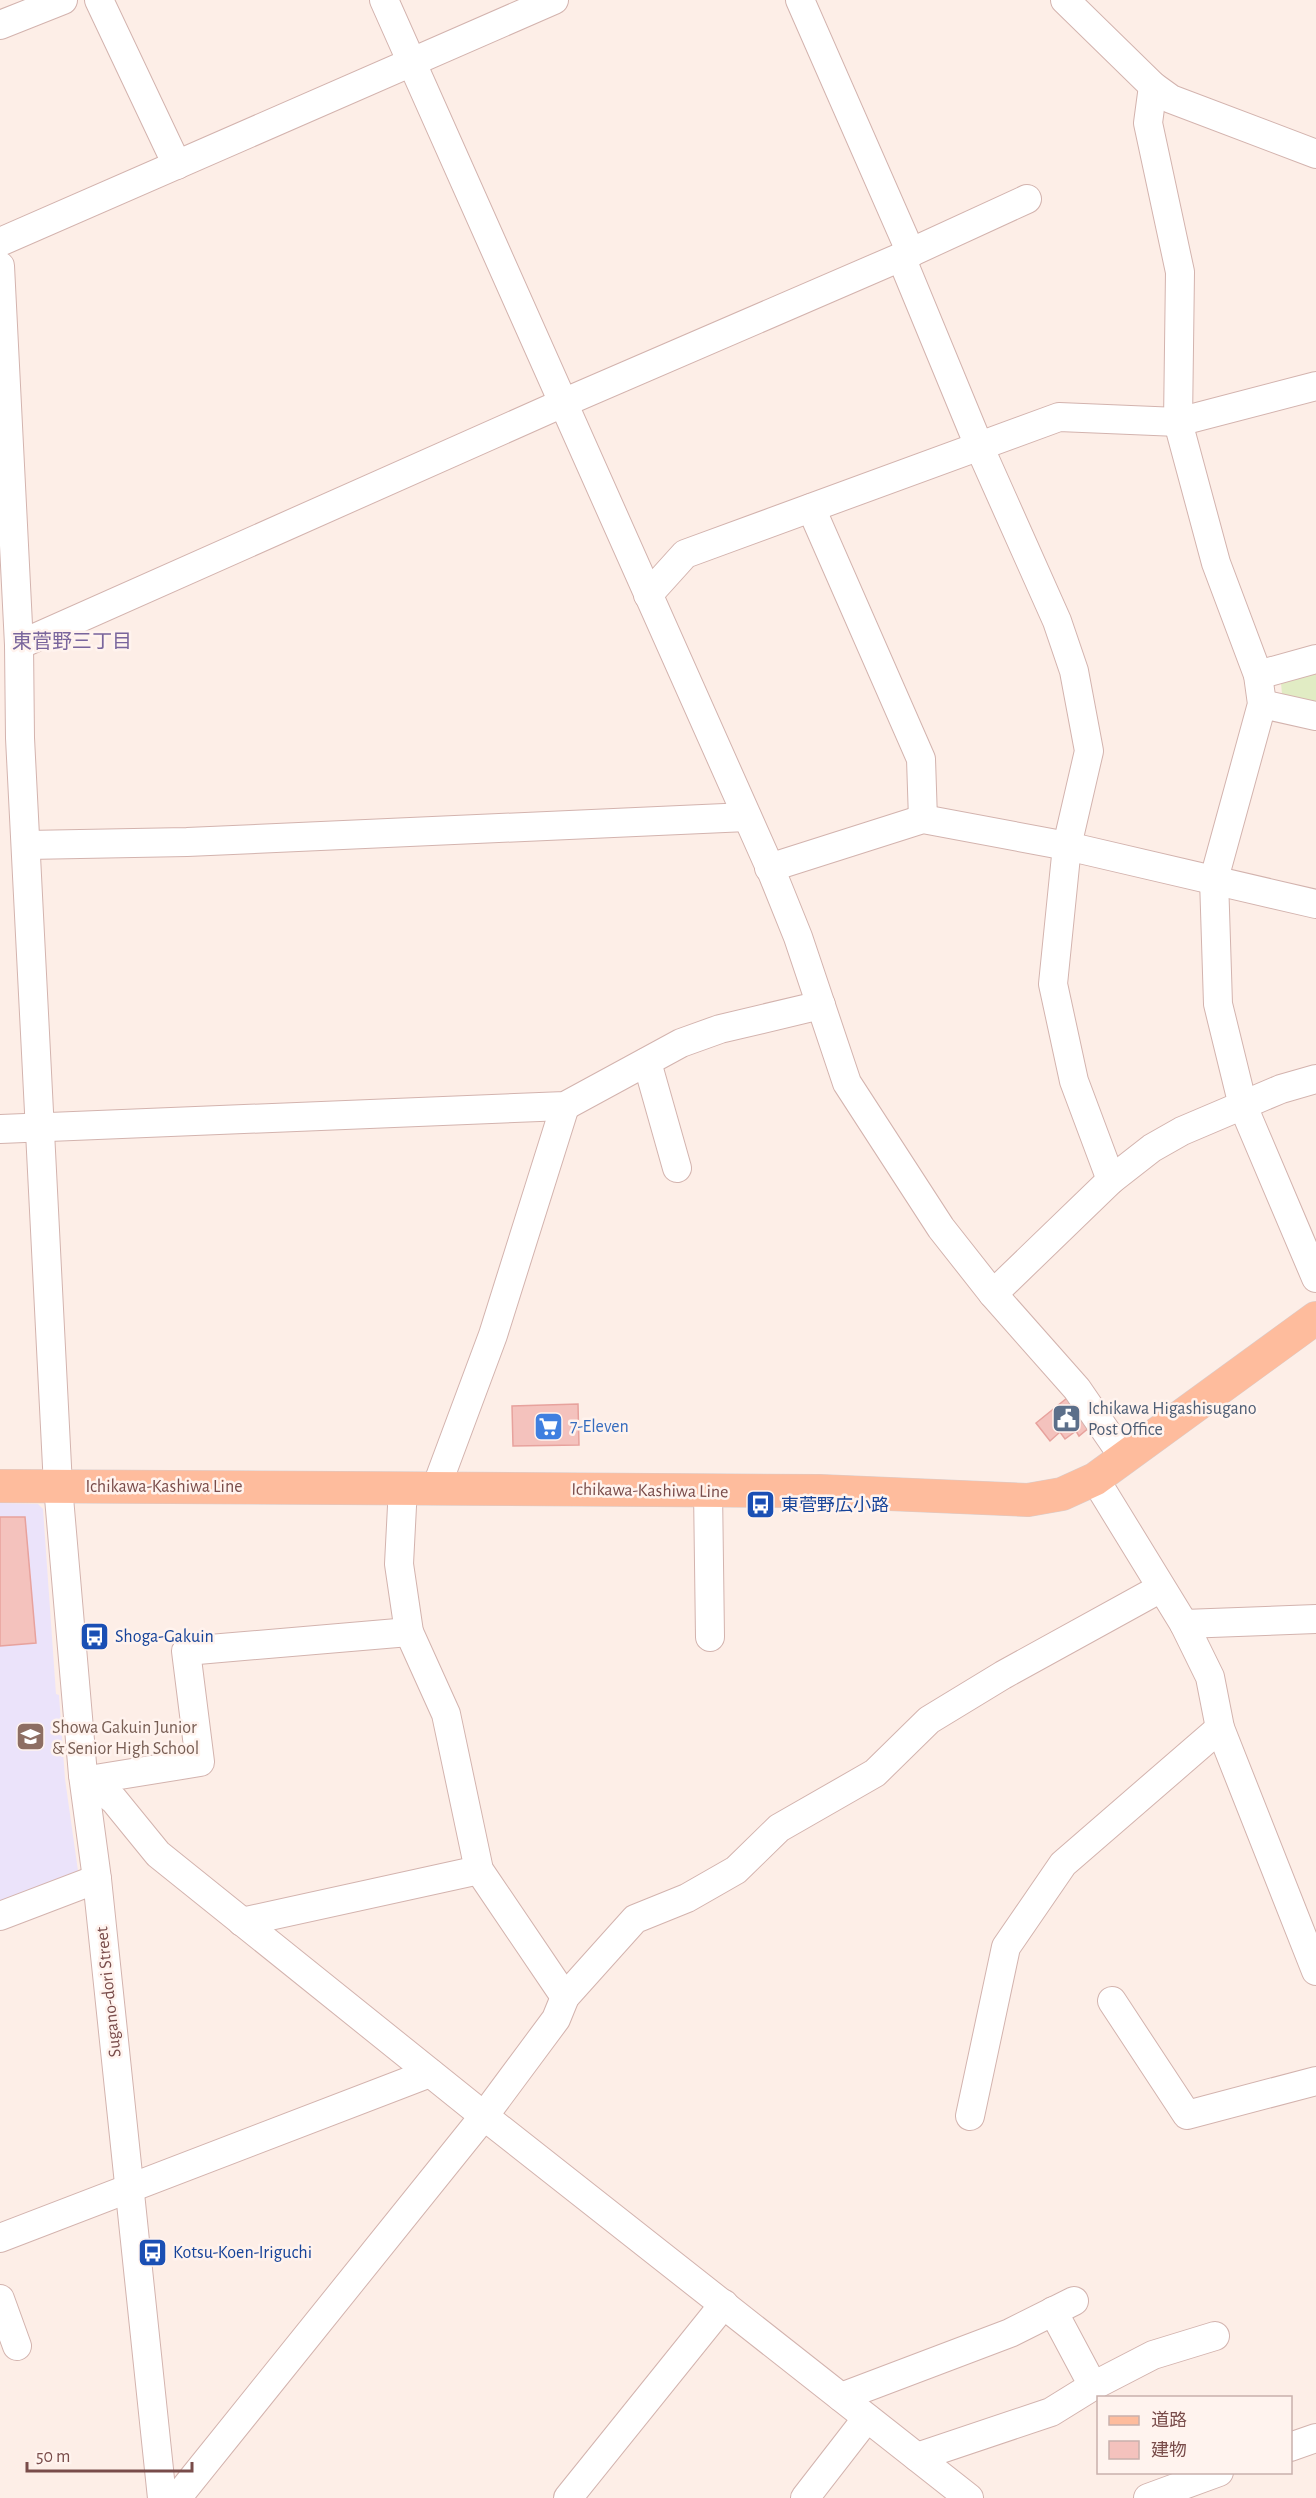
<svg xmlns="http://www.w3.org/2000/svg" width="1316" height="2498" font-family="'Alegreya Sans','Noto Sans JP',sans-serif">
<style>
.education{fill:#ebe3fa}
.green{fill:#e1ecc4}
.building{fill:#f4c2bd;stroke:#e7a29d;stroke-width:1.5}
.lines{fill:none;stroke-linecap:round;stroke-linejoin:round}
.minor-casing{stroke:#d3b3ae;stroke-width:30}
.major-casing{stroke:#d9cdcc;stroke-width:34}
.minor{stroke:#fff;stroke-width:28}
.major{stroke:#febc9d;stroke-width:33}
.labels{text-anchor:middle;stroke-width:5;stroke-linejoin:round;paint-order:stroke}
.service-label{font-size:18px;fill:#4e5e75;stroke:#fff3ee;text-anchor:start}
.shop-label{font-size:18px;fill:#366cbe;stroke:#fff3ee;text-anchor:start}
.street-label{font-size:18px;fill:#794c4a;stroke:#fff3ee}
.transit-label{font-size:18px;fill:#164399;stroke:#fff3ee;text-anchor:start}
.education-label{font-size:18px;fill:#785e54;stroke:#fff3ee;text-anchor:start}
.neighbourhood-label{font-size:20px;fill:#79659c;stroke:#fff3ee}
</style>
<rect width="100%" height="100%" fill="#fdeee7"/>
<polygon class="education" points="0,1503 38,1504 43,1509 56,1694 59,1695 65,1779 79,1878 0,1908"/>
<polygon class="green" points="1316,669 1316,709 1282,694 1281,683"/>
<g class="building">
<polygon points="1067,1398 1090,1427 1079,1436 1076,1431 1065,1439 1060,1432 1050,1441 1036,1423"/>
<polygon points="578,1404 579,1445 513,1446 512,1406"/>
<polygon points="0,1517 25,1517 36,1643 0,1646"/>
</g>
<g class="lines">
<defs>
<g id="minor">
<polyline points="99,0 177,165"/>
<polyline points="384,0 771,870 798,937 847,1083 941,1228 993,1294 1077,1389 1125,1459"/>
<polyline points="800,0 911,253"/>
<polyline points="1065,0 1153,86 1171,99 1316,154"/>
<polyline points="0,25 63,0"/>
<polyline points="1153,86 1148,123 1180,272 1178,422 1216,563 1258,675 1262,704 1214,879 1218,1004 1243,1106 1316,1278"/>
<polyline points="0,242 554,0"/>
<polyline points="901,257 979,446 1057,621 1074,671 1089,751 1067,846 1053,984 1074,1081 1111,1180"/>
<polyline points="0,266 19,645 20,738 58,1486 83,1775 97,1879 162,2498"/>
<polyline points="811,508 921,759 923,819"/>
<polyline points="648,595 685,554 1059,417 1178,422 1316,386"/>
<polyline points="19,645 563,403 901,257 1027,199"/>
<polyline points="1258,675 1316,659"/>
<polyline points="1262,704 1316,716"/>
<polyline points="27,845 187,842 747,817"/>
<polyline points="769,868 923,819 1067,846 1316,904"/>
<polyline points="647,1062 677,1168"/>
<polyline points="0,1129 565,1106 681,1043 720,1029 821,1005"/>
<polyline points="993,1294 1111,1180 1152,1148 1182,1131 1281,1089 1316,1079"/>
<polyline points="1095,1479 1184,1624 1210,1677 1220,1728 1316,1971"/>
<polyline points="403,1487 399,1564 409,1632 446,1714 479,1870 565,1997"/>
<polyline points="436,1488 493,1335 565,1106"/>
<polyline points="708,1490 710,1637"/>
<polyline points="1184,1624 1316,1619"/>
<polyline points="83,1775 114,1800 158,1854 484,2116 969,2498"/>
<polyline points="89,1780 200,1762 186,1651 409,1632"/>
<polyline points="0,1916 97,1879"/>
<polyline points="242,1922 479,1870"/>
<polyline points="1112,2001 1187,2115 1316,2081"/>
<polyline points="970,2116 1006,1947 1063,1864 1220,1728"/>
<polyline points="0,2238 430,2073"/>
<polyline points="0,2299 17,2346"/>
<polyline points="1093,2386 1153,2355 1215,2336"/>
<polyline points="841,2397 1010,2333 1074,2301"/>
<polyline points="1290,2447 1316,2438"/>
<polyline points="917,2457 1051,2412 1093,2386 1053,2311"/>
<polyline points="177,2498 484,2116 556,2019 565,1997 635,1919 687,1898 736,1870 779,1828 875,1773 929,1720 1003,1675 1161,1588"/>
<polyline points="568,2498 724,2304"/>
<polyline points="805,2498 867,2418"/>
<polyline points="1148,2498 1219,2472"/>
</g>
<polyline id="major" points="0,1486 819,1491 1028,1500 1062,1494 1095,1479 1316,1318"/>
</defs>
<use href="#minor" class="minor-casing"/>
<use href="#major" class="major-casing"/>
<use href="#minor" class="minor"/>
<use href="#major" class="major"/>
</g>
<defs>
<symbol id="civic-square" viewBox="-11 -11 22 22"><rect x="-9" y="-9" width="18" height="18" rx="4" fill="#5c6f8a" stroke="#fff3ee"/><path d="M-.6-6.5H3V-4.5H.6V-3L4-1V1h2V6H-6V1h2V-1L-.6-3ZM-1.2 2.5V6h2.4V2.5Z" fill="#fff"/></symbol>
<symbol id="supermarket-square" viewBox="-11 -11 22 22"><rect x="-9" y="-9" width="18" height="18" rx="4" fill="#3f7fe0" stroke="#fff3ee"/><path d="M-6-5.5h2.5l.6 2H6L4.5 2H-2.5L-4.4-4H-6ZM-1.5 3.2a1.3 1.3 0 1 0 .1 0ZM3 3.2a1.3 1.3 0 1 0 .1 0Z" fill="#fff"/></symbol>
<symbol id="bus-square" viewBox="-11 -11 22 22"><rect x="-9" y="-9" width="18" height="18" rx="4" fill="#1a4fb4" stroke="#fff3ee"/><path d="M-5-6H5V4H4V6H2V4H-2V6H-4V4H-5ZM-3.5-4V0h7V-4ZM-3.5 1.2v1.5H-2V1.2ZM2 1.2v1.5H3.5V1.2Z" fill="#fff"/></symbol>
<symbol id="school-square" viewBox="-11 -11 22 22"><rect x="-9" y="-9" width="18" height="18" rx="4" fill="#8d6e63" stroke="#fff3ee"/><path d="M0-5L7-2L0 1L-7-2ZM-4 1L0 2.5L4 1V4Q0 6-4 4Z" fill="#fff"/></symbol>
</defs>
<g fill-rule="evenodd">
<use href="#civic-square" x="1050" y="1402" width="33" height="33"/>
<use href="#supermarket-square" x="532" y="1410" width="33" height="33"/>
<use href="#bus-square" x="744" y="1488" width="33" height="33"/>
<use href="#bus-square" x="78" y="1620" width="33" height="33"/>
<use href="#school-square" x="14" y="1720" width="33" height="33"/>
<use href="#bus-square" x="136" y="2236" width="33" height="33"/>
</g>
<g class="labels">
<g class="service-label">
<text x="1088" y="1414">Ichikawa Higashisugano<tspan x="1088" dy="21">Post Office</tspan></text>
</g>
<g class="shop-label">
<text x="570" y="1432">7-Eleven</text>
</g>
<g class="street-label">
<text x="164" y="1492">Ichikawa-Kashiwa Line</text>
<text transform="translate(650 1490) rotate(1)" y="6">Ichikawa-Kashiwa Line</text>
<text transform="translate(108 1992) rotate(-96)" y="6">Sugano-dori Street</text>
</g>
<g class="transit-label">
<text x="781" y="1511">東菅野広小路</text>
<text x="115" y="1642">Shoga-Gakuin</text>
<text x="173" y="2258">Kotsu-Koen-Iriguchi</text>
</g>
<g class="education-label">
<text x="52" y="1733">Showa Gakuin Junior<tspan x="52" dy="21">&amp; Senior High School</tspan></text>
</g>
<g class="neighbourhood-label">
<text x="72" y="648">東菅野三丁目</text>
</g>
</g>
<rect x="1097" y="2396" width="195" height="78" fill="#fff3ee" stroke="#c9b0ac" stroke-width="1.5"/>
<rect x="1109" y="2416" width="30" height="9" fill="#febc9d" stroke="#c9b0ac" stroke-width="1.5"/>
<text x="1151" y="2426" font-size="18" fill="#794c4a">道路</text>
<rect x="1109" y="2441" width="30" height="18" fill="#f4c2bd" stroke="#c9b0ac" stroke-width="1.5"/>
<text x="1151" y="2456" font-size="18" fill="#794c4a">建物</text>
<path d="M27 2462v9h165v-9" fill="none" stroke="#794c4a" stroke-width="3"/>
<text x="36" y="2462" font-size="18" fill="#794c4a" stroke="#fff3ee" stroke-width="4.5" paint-order="stroke">50 m</text>
</svg>
